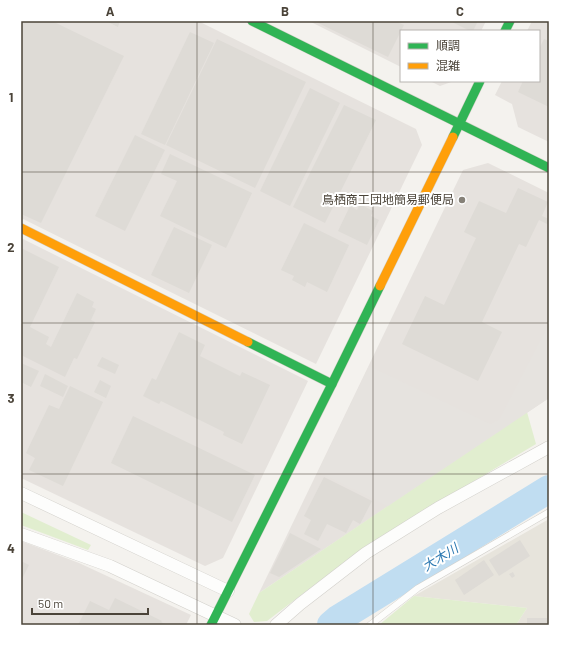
<svg xmlns="http://www.w3.org/2000/svg" width="570" height="646" font-family="Barlow,'Noto Sans JP',sans-serif">
<style>
.residential{fill:#e7e4dc}
.industrial{fill:#e6e2de}
.green{fill:#e1eecf}
.parking{fill:#e6e3df}
.lines{fill:none;stroke-linecap:round;stroke-linejoin:round}
.river{stroke:#c0ddf1;stroke-width:28}
.building{fill:#dedbd6}
.lane-casing{stroke:#d2d0cb;stroke-width:7}
.street-casing{stroke:#d2d0cb;stroke-width:13}
.fast-casing{stroke:#d3cfc5;stroke-width:10}
.slow-casing{stroke:#d3cfc5;stroke-width:10}
.lane{stroke:#fdfdfc;stroke-width:6}
.street{stroke:#fdfdfc;stroke-width:12}
.fast{stroke:#30b455;stroke-width:9}
.slow{stroke:#ff9f0a;stroke-width:9}
.grid{fill:none;stroke:#4b4439;stroke-width:1;stroke-opacity:0.55}
.poi-dot{fill:#868178;stroke:#fff;stroke-width:1.5}
.labels{text-anchor:middle;stroke-width:4;stroke-linejoin:round;paint-order:stroke}
.poi-label{font-size:12px;fill:#4b4439;stroke:#fff;text-anchor:end}
.water-label{font-size:13px;font-style:italic;fill:#2e7ab2;stroke:#fff}
.neatline{fill:none;stroke:#4b4439;stroke-width:1.5}
.grid-label{font-size:13px;text-anchor:middle;font-weight:bold;fill:#4b4439}
</style>
<rect width="100%" height="100%" fill="#f4f2ee"/>
<polygon class="residential" points="549,519 549,625 516,625 527,608 414,596"/>
<g class="industrial">
<polygon points="21,21 198,21 416,129 422,145 316,364 21,218"/>
<polygon points="309,21 486,21 481,31 401,31 401,67"/>
<polygon points="532,21 549,21 549,142 518,127 512,104 495,95 502,81 539,81 539,31 527,31"/>
<polygon points="430,81 454,81 440,86"/>
<polygon points="488,163 549,193 549,398 259,593 463,170"/>
<polygon points="21,238 308,381 223,558 205,566 21,478"/>
<polygon points="21,541 79,563 191,615 186,625 21,625"/>
</g>
<g class="green">
<polygon points="527,412 536,444 367,545 267,621 254,622 249,614 259,593"/>
<polygon points="21,512 91,545 88,550 21,525"/>
<polygon points="414,596 527,608 516,625 379,625"/>
</g>
<polygon class="parking" points="549,324 549,398 388,506 318,472 369,366 490,424 499,420"/>
<g class="lines">
<polyline class="river" points="331,625 338,619 549,489"/>
</g>
<g class="building">
<polygon points="21,21 52,21 124,56 41,223 21,214"/>
<polygon points="106,21 120,21 118,27"/>
<polygon points="314,21 395,21 404,25 388,57"/>
<polygon points="450,21 478,21 473,31 470,31"/>
<polygon points="190,32 214,43 165,145 141,134"/>
<polygon points="217,39 306,82 255,188 166,145"/>
<polygon points="544,39 549,41 549,107 518,92 523,81 539,81 539,49"/>
<polygon points="310,88 340,103 290,206 260,191"/>
<polygon points="344,105 376,120 325,223 293,207"/>
<polygon points="135,135 165,150 125,231 95,216"/>
<polygon points="170,154 252,193 226,248 160,216 177,181 161,174"/>
<polygon points="518,188 548,202 542,216 549,219 549,220 547,224 539,220 526,247 519,244 482,322 502,332 478,381 402,344 425,296 444,305 476,238 464,232 479,201 506,213"/>
<polygon points="360,204 373,211 371,216 379,220 367,245 338,231 350,206 357,210"/>
<polygon points="304,223 349,245 327,292 307,282 305,287 292,280 294,276 281,270"/>
<polygon points="174,227 212,245 189,293 151,275"/>
<polygon points="21,248 59,267 30,327 49,337 46,344 51,347 77,293 94,302 92,307 96,309 91,320 95,322 77,359 74,358 65,377 21,355"/>
<polygon points="179,332 205,345 200,356 240,376 242,372 270,385 242,444 223,435 224,432 161,401 159,404 143,396 152,378 156,380"/>
<polygon points="102,357 119,365 115,374 97,366"/>
<polygon points="21,363 39,371 31,387 21,382"/>
<polygon points="45,374 68,386 63,397 40,386"/>
<polygon points="100,380 111,386 106,398 94,392"/>
<polygon points="70,386 103,402 63,486 29,470 35,458 26,453 49,405 59,409"/>
<polygon points="133,416 255,475 232,522 111,463"/>
<polygon points="324,477 372,501 360,524 353,520 346,533 327,524 318,541 304,534 311,520 304,516"/>
<polygon points="290,533 321,549 279,577 270,573"/>
<polygon points="520,540 530,556 499,576 489,560"/>
<polygon points="484,560 494,575 464,595 455,580"/>
<polygon points="21,561 29,565 21,581"/>
<polygon points="513,572 515,576 512,578 509,574"/>
<polygon points="115,598 162,621 161,622 167,625 78,625 90,601 109,610"/>
<rect x="527" y="618" width="20" height="7"/>
</g>
<g class="lines">
<defs>
<polyline id="lane" points="370,625 418,588 549,512"/>
<g id="street">
<polyline points="21,493 228,591"/>
<polyline points="21,534 110,566 235,625"/>
<polyline points="276,625 300,604 366,553 438,508 549,447"/>
</g>
<g id="fast">
<polyline points="252,21 549,168"/>
<polyline points="505,31 510,21"/>
<polyline points="453,137 480,81"/>
<polyline points="248,342 332,384"/>
<polyline points="211,625 332,384 380,286"/>
</g>
<g id="slow">
<polyline points="21,228 248,342"/>
<polyline points="380,286 453,137"/>
</g>
</defs>
<use href="#lane" class="lane-casing"/>
<use href="#street" class="street-casing"/>
<use href="#fast" class="fast-casing"/>
<use href="#slow" class="slow-casing"/>
<use href="#lane" class="lane"/>
<use href="#street" class="street"/>
<use href="#fast" class="fast"/>
<use href="#slow" class="slow"/>
</g>
<path class="grid" d="M197 21V625M373 21V625M21 172H549M21 323H549M21 474H549"/>
<circle class="poi-dot" cx="462" cy="200" r="4"/>
<g class="labels">
<g class="poi-label">
<text x="454" y="204">鳥栖商工団地簡易郵便局</text>
</g>
<g class="water-label">
<text transform="translate(440 557) rotate(-32)" y="5">大木川</text>
</g>
</g>
<rect width="570" height="646" fill="none" stroke="#ffffff" stroke-width="44"/>
<rect x="400" y="30" width="140" height="52" fill="#ffffff" stroke="#b7b4b0"/>
<rect x="408" y="43" width="20" height="6" fill="#30b455" stroke="#b7b4b0"/>
<text x="436" y="50" font-size="12" fill="#4b4439">順調</text>
<rect x="408" y="63" width="20" height="6" fill="#ff9f0a" stroke="#b7b4b0"/>
<text x="436" y="70" font-size="12" fill="#4b4439">混雑</text>
<path d="M32 608v6h116v-6" fill="none" stroke="#4b4439" stroke-width="2"/>
<text x="38" y="608" font-size="12" fill="#4b4439" stroke="#ffffff" stroke-width="3" paint-order="stroke">50 m</text>
<rect x="22" y="22" width="526" height="602" class="neatline"/>
<g class="grid-label">
<text x="110" y="16">A</text>
<text x="285" y="16">B</text>
<text x="460" y="16">C</text>
<text x="11" y="102">1</text>
<text x="11" y="252">2</text>
<text x="11" y="403">3</text>
<text x="11" y="553">4</text>
</g>
</svg>
